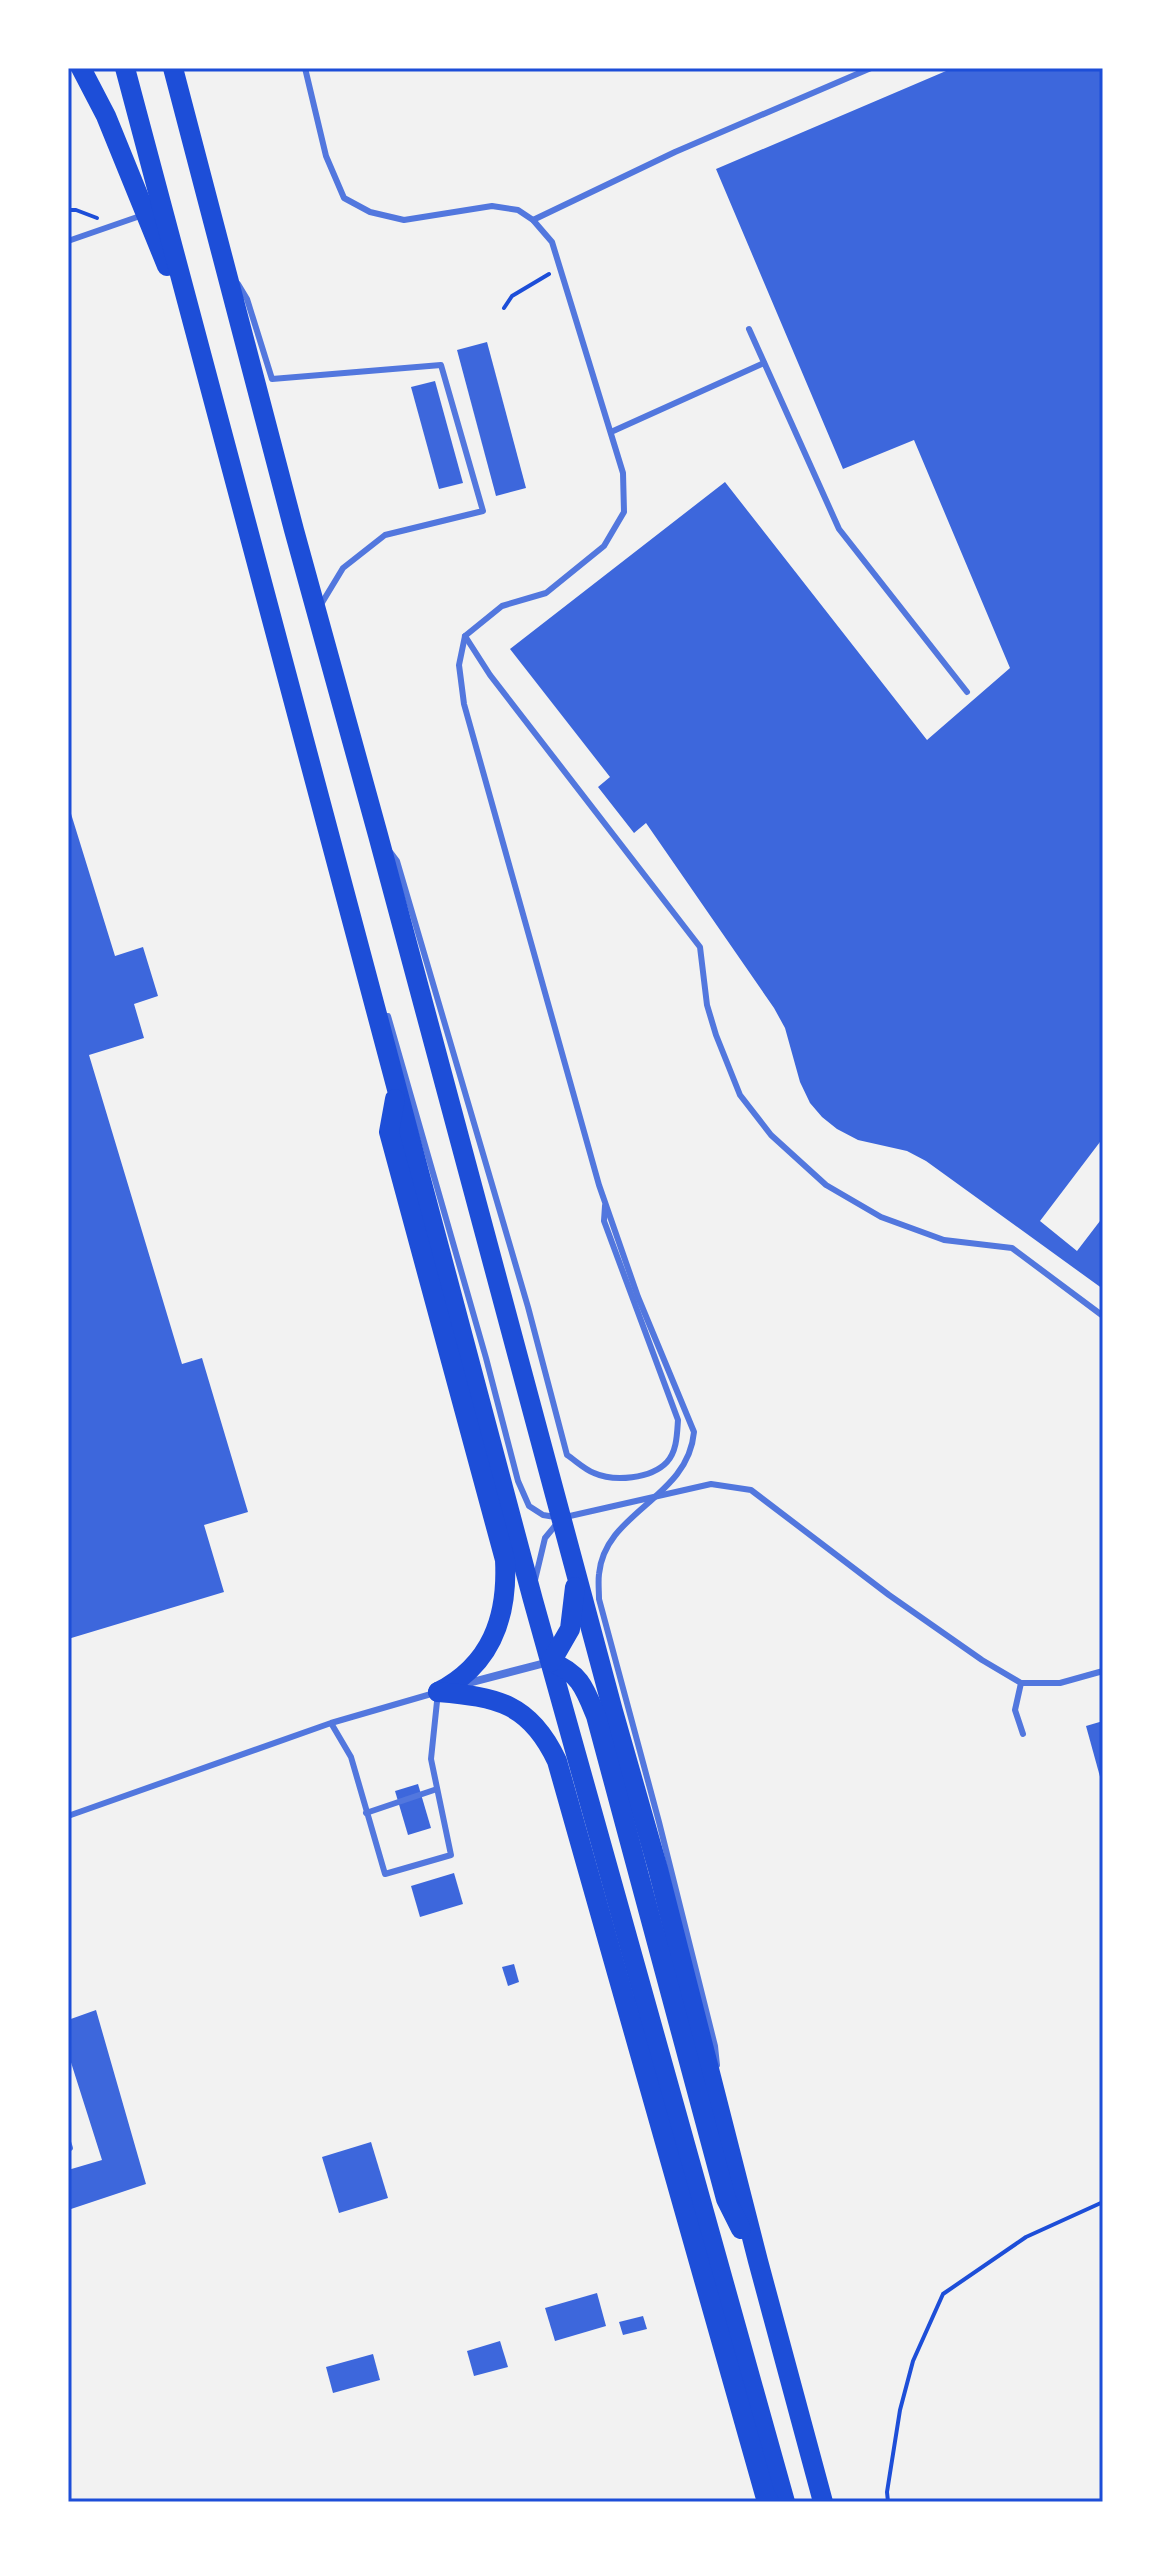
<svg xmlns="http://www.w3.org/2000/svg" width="1171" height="2570" font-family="'PT Sans Narrow',sans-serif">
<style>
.building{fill:#3d67dc}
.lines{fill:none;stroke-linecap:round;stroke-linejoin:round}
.path{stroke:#1d4ed8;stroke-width:4}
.service{stroke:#5277de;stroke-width:6}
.minor{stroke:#5277de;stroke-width:8}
.primary{stroke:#1d4ed8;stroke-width:20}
.neatline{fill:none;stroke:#1d4ed8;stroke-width:3}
</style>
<rect width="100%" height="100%" fill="#f2f2f2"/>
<g class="building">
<polygon points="953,68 1103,68 1103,1138 1040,1221 1077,1251 1103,1217 1103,1289 926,1161 907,1151 858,1140 837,1129 822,1117 810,1103 800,1082 785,1028 774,1008 646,823 634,833 598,787 610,777 510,649 725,482 927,740 1010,668 914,440 843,469 716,169"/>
<polygon points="487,342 526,488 496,496 457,350"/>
<polygon points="435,381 463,483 439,489 411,387"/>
<polygon points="68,804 115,956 143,947 158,996 134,1004 144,1038 89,1055 182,1364 202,1358 248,1512 204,1525 224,1592 68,1639"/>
<polygon points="1103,1721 1103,1784 1102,1784 1086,1726"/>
<polygon points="418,1784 431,1828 408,1835 395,1791"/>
<polygon points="454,1873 463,1904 420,1917 411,1886"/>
<polygon points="514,1964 519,1982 508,1986 502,1967"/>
<polygon points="96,2010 146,2184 68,2210 68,2170 102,2160 68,2053 68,2020"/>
<polygon points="371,2142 388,2198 339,2213 322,2157"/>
<polygon points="597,2293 606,2326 555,2341 545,2308"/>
<polygon points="643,2316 647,2329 623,2335 619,2322"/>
<polygon points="500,2341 508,2367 474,2376 467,2351"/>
<polygon points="373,2354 380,2380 333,2393 326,2367"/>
</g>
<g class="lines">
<g class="path">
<polyline points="68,210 76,210 97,218"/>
<polyline points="504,308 512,296 549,274"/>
<polyline points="888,2502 887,2492 900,2410 913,2361 943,2294 1026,2237 1103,2202"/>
</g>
<g class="service">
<path d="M305 68 326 156 344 198 370 212 404 220 492 206 518 210 533 220 552 242 623 473 624 512 604 546 546 593 502 606 465 636 459 665 464 704 599 1185 638 1297 694 1432C688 1499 605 1511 599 1574 598 1582 599 1591 599 1599L659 1822 715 2046 717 2065"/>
<polyline points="533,220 675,152 871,68"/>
<polyline points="68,241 143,215"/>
<polyline points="238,284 247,299 272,379 441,365 483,511 385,535 343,568 320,606"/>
<polyline points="749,329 839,529 967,692"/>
<polyline points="611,432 764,363"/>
<polyline points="465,636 490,675 700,947 707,1005 716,1035 740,1095 771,1135 826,1185 881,1217 944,1240 1012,1248 1103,1316"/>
<path d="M391 853 397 861 528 1307 567 1455C575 1460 584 1469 594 1473 614 1482 651 1479 667 1462 677 1451 677 1434 678 1420L604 1221 605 1206"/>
<polyline points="388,1016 486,1358 518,1481 529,1506 543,1515 561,1518 711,1484 751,1490 889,1595 982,1660 1021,1683 1060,1683 1103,1671"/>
<polyline points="535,1580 545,1538 559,1521"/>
<polyline points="1021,1683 1015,1710 1023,1734"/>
<polyline points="366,1813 437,1789"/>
<polyline points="68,1816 331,1723 438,1692 431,1759 451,1855 385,1874 351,1757 331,1723"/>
<polyline points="68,2142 70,2148 68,2149"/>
</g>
<polyline class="minor" points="461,1685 549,1662"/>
<g class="primary">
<polyline points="81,68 106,116 167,266"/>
<polyline points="125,68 533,1600 785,2502"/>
<polyline points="173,68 294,530 378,835 613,1711 658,1869 758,2261 823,2502"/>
<path d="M395 1099 389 1132 505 1560C508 1618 491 1665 438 1692"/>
<path d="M551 1662C580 1673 585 1689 596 1716L726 2199 741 2229"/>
<polyline points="551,1662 570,1629 575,1587"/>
<path d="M438 1692C497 1697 530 1703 557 1761L765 2495 769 2502"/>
</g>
</g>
<rect width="1171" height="2570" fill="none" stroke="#ffffff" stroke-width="140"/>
<rect x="70" y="70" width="1031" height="2430" class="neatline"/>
</svg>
